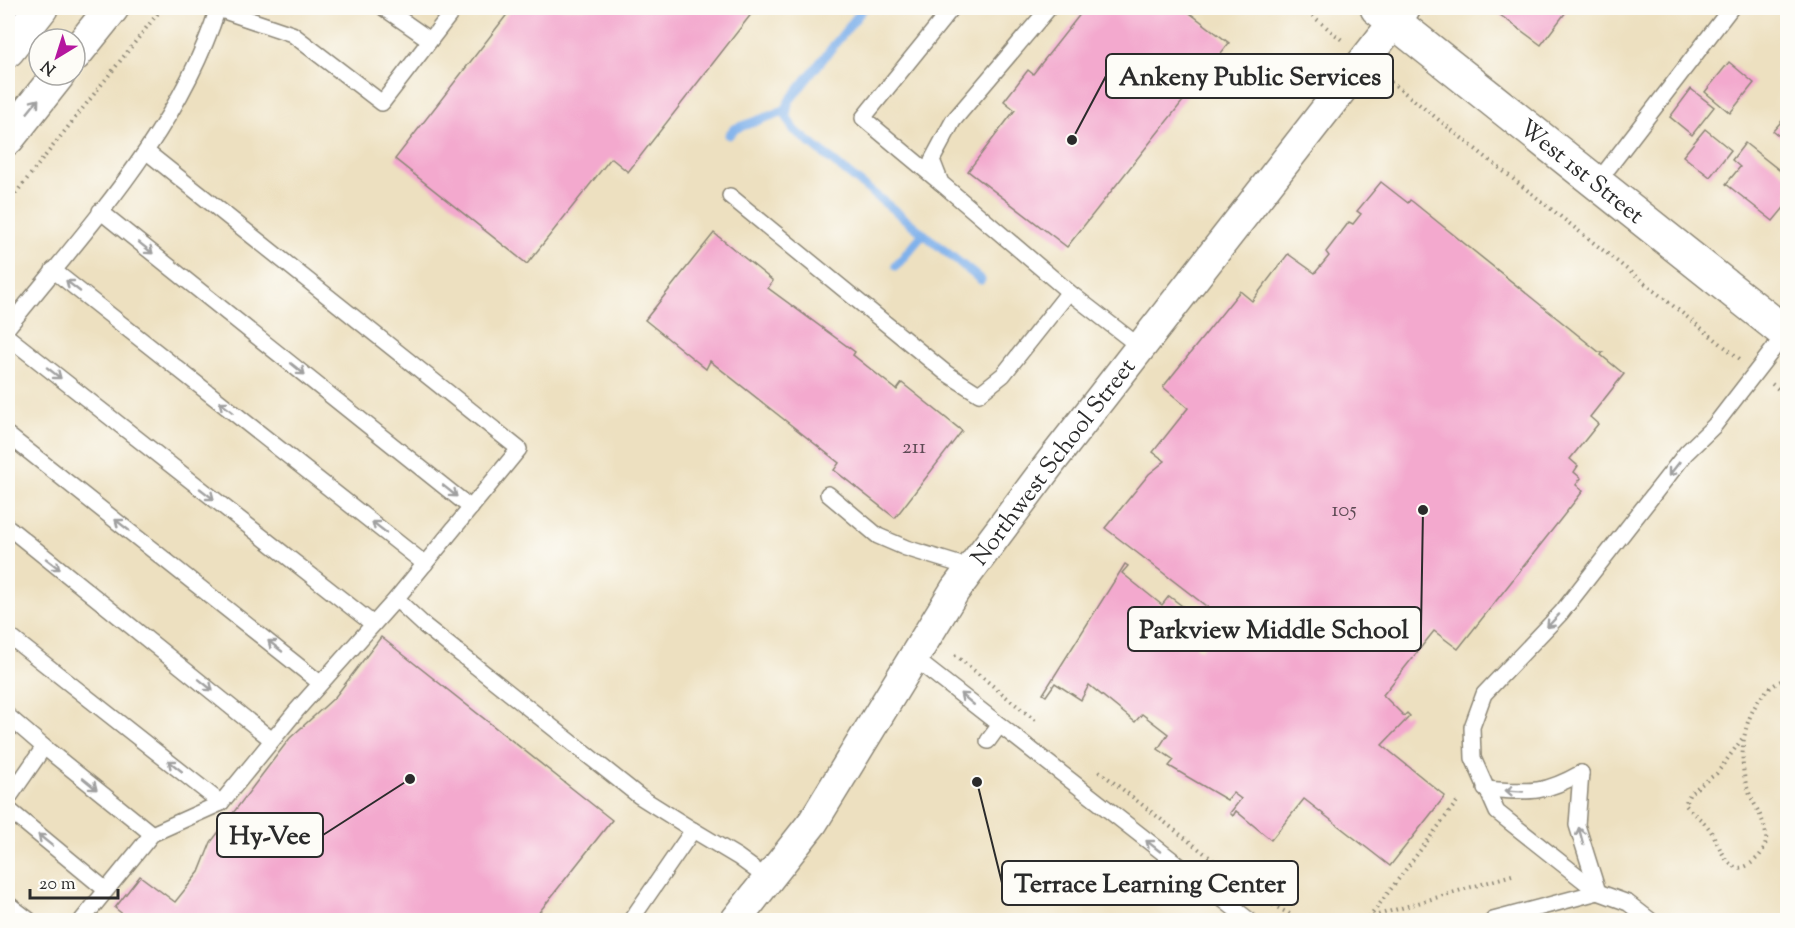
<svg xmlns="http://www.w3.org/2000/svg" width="1795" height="928" font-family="'Sorts Mill Goudy',serif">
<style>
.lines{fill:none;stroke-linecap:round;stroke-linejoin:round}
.stream{stroke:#7fb1eb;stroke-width:9}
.building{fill:#f3a9ce}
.service-casing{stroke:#8c8676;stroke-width:18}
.minor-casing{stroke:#8c8676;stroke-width:33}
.secondary-casing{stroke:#8c8676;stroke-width:36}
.primary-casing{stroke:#8c8676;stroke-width:36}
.path{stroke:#8c8676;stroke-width:4;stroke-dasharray:1.5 4.5;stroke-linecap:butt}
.service{stroke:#fff;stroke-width:15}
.minor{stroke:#fff;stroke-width:30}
.secondary{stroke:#fff;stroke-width:33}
.primary{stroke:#fff;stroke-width:33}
.oneway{stroke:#a0a0a0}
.labels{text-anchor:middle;stroke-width:6;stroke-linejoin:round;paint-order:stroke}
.number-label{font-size:21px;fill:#5d4a54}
.street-label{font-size:24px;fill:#2b2b2b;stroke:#fdfcf7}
.leader{fill:none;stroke:#2b2b2b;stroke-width:2}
.callout-dot{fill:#2b2b2b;stroke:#fdfcf7;stroke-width:2}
.callout{fill:#fdfcf7;stroke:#2b2b2b;stroke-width:2}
.callout-label{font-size:26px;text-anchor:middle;font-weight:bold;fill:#2b2b2b}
</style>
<rect width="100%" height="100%" fill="#fdfcf7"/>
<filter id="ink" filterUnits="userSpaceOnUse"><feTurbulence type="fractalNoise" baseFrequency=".0167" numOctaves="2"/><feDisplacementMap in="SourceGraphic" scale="12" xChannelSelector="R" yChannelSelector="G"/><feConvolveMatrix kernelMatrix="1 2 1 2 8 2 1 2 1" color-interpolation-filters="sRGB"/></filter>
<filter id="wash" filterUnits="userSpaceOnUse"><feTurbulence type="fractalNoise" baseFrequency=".008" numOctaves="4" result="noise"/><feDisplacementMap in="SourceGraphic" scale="24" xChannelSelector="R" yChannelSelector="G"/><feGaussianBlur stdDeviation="1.35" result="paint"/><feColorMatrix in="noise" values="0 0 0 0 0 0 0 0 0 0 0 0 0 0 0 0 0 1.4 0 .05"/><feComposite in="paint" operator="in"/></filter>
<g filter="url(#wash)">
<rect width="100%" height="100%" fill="#ede0c0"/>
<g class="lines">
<g class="stream">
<polyline points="864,8 789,101 785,113 793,129 981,280"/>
<polyline points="729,135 734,129 787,110"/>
<polyline points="896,266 923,234"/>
</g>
</g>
<g id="blocks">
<g class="building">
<polygon points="512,8 756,8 628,172 611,158 527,264 395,159"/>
<polygon points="1085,8 1183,8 1229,43 1067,247 968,171 1015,110 1004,101 1028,70 1033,74"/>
<polygon points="1500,8 1559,8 1566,12 1541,45 1496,12"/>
<polygon points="1729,62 1754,83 1730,113 1705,92"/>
<polygon points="1691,89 1714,107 1692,135 1670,117"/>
<polygon points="1788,114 1788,143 1773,131"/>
<polygon points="1705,129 1731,150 1710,177 1683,156"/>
<polygon points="1745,143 1788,177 1788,203 1773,221 1726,184 1740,167 1732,160"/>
<polygon points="1381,182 1408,203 1410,200 1413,202 1599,352 1603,352 1601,355 1624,374 1590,417 1598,424 1570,459 1578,466 1574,472 1581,478 1576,485 1583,491 1458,649 1434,631 1383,695 1404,716 1407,713 1410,716 1382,745 1445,796 1390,866 1304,799 1271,840 1236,811 1233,816 1230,813 1241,799 1233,793 1227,800 1169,766 1174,760 1158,749 1168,734 1142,714 1135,722 1089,685 1081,700 1055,683 1046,696 1043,694 1125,564 1128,566 1122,573 1162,605 1169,596 1198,618 1191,626 1203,636 1196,646 1201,650 1224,620 1105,528 1149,474 1165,461 1153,452 1188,408 1163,387 1240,291 1252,301 1288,254 1315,273 1329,256 1326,252 1349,222 1353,224 1361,214 1357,211"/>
<polygon points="714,233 773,281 768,288 855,352 853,355 897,390 902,383 962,431 895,518 834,470 839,463 710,361 706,369 645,320"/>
<polygon points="381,637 612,820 533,920 130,920 115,908 140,876 175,902 199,872 211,842 290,738 335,697"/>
</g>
</g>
</g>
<g filter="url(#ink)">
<use href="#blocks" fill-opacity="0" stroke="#8c8676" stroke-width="1.5"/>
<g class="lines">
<defs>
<g id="service">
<polyline points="384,8 430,40"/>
<polyline points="1049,8 953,121 932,160 941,183 1069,292 1140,347"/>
<polyline points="218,9 292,34 382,103 455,8"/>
<polyline points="147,152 519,449 396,599 425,626 639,796 693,830"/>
<polyline points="941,183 863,118 952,8"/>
<polyline points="1596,184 1731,8"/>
<polyline points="730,196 946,373 979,394 1003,375 1069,292"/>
<polyline points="100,211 471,508"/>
<polyline points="53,270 425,564"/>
<path d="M8 327C87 228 179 131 218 8"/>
<polyline points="8,337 373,624"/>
<polyline points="8,435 320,683"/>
<polyline points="828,494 878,536 906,548 971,568"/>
<polyline points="8,527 272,740"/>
<polyline points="8,635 221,803"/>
<polyline points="914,658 1249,920"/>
<polyline points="8,716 44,747 8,799"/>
<polyline points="988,741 999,726"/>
<polyline points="44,747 152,834"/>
<path d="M1485 789C1529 792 1542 795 1581 773"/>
<polyline points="8,809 106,890"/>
<polyline points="8,904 29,920"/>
<polyline points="82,920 152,834 221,803 297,710 396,599"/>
<polyline points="631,920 693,830 738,857 768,879"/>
<polyline points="1493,920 1598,892 1577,825 1581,773"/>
<polyline points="1650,920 1628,903 1598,892 1497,812 1473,758 1472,727 1484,694 1561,613 1686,453 1714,426 1785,334"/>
</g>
<g id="minor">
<path id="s1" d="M736 920 813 822 955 590 1051 462 1405 8"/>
</g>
<g id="secondary">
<path id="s2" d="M1377 8 1788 335"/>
</g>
<g id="primary">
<polyline points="8,50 41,8"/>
<polyline points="75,54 112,8"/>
<polyline points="8,138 58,75"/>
</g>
</defs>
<use href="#service" class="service-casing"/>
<use href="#minor" class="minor-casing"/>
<use href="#secondary" class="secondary-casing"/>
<use href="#primary" class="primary-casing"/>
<g class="path">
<polyline points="1303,8 1342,40"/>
<polyline points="1386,78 1740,359"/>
<polyline points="8,203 162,8"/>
<polyline points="1772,384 1788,397"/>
<polyline points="955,655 1037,722"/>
<path d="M1742 739 1717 773 1690 793 1685 804C1692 814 1704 820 1710 830 1721 846 1729 885 1756 859 1763 853 1767 844 1766 835 1764 816 1751 802 1746 784 1736 747 1747 692 1788 678"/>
<polyline points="1099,771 1254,892"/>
<polyline points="1262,899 1295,917 1307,920"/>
<polyline points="1369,918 1459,799"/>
<polyline points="1361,920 1512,875"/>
</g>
<use href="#service" class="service"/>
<use href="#minor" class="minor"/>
<use href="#secondary" class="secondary"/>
<use href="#primary" class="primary"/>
</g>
<defs><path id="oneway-shaft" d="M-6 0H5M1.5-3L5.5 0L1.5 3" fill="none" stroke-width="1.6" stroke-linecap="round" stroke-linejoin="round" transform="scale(1.5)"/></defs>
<g class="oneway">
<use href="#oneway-shaft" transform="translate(33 106) rotate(-51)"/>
<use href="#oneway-shaft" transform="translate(146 248) rotate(39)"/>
<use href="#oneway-shaft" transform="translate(73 286) rotate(-142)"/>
<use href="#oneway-shaft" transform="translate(298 369) rotate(39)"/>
<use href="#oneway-shaft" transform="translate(54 373) rotate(38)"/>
<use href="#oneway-shaft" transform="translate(226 407) rotate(-142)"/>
<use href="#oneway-shaft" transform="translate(1674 469) rotate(128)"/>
<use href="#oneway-shaft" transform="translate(450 491) rotate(39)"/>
<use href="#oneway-shaft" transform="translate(207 494) rotate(38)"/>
<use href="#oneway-shaft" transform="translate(122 525) rotate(-142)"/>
<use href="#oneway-shaft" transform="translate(379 527) rotate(-142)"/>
<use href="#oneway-shaft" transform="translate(53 564) rotate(38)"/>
<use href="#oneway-shaft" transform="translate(1553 621) rotate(133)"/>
<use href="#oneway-shaft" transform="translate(275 646) rotate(-142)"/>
<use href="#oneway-shaft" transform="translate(206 685) rotate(39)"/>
<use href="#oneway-shaft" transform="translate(967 699) rotate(-140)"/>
<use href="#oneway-shaft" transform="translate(175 766) rotate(-142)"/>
<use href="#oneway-shaft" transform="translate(90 784) rotate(39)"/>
<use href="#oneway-shaft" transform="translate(1514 791) rotate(-176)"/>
<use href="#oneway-shaft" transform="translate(1581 836) rotate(-105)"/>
<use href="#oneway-shaft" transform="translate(45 840) rotate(-141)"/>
<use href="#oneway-shaft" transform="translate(1153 846) rotate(-142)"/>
</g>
</g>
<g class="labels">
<g class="number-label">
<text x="914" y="453">211</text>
<text x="1344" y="516">105</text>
</g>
<g class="street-label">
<text dy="8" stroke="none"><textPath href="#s2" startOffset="262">West 1st Street</textPath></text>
<text dy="8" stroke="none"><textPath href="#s1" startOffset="558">Northwest School Street</textPath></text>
</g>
</g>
<path class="leader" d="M1072 140L1106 76M1423 510L1421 629M410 779L323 835M977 782L1002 883"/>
<g class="callout-dot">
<circle cx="1072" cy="140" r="6"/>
<circle cx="1423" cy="510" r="6"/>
<circle cx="410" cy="779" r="6"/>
<circle cx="977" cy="782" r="6"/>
</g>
<g class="callout">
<rect x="1106" y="54" width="287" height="44" rx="6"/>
<rect x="1128" y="607" width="293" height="44" rx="6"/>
<rect x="217" y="813" width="106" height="44" rx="6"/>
<rect x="1002" y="861" width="296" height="44" rx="6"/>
</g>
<g class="callout-label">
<text x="1250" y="85">Ankeny Public Services</text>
<text x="1274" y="638">Parkview Middle School</text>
<text x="270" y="844">Hy-Vee</text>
<text x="1150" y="892">Terrace Learning Center</text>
</g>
<rect width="1795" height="928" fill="none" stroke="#fdfcf7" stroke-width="30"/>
<g transform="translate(57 57) rotate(218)"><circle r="28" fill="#fdfcf7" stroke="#a9a8a5" stroke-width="1.5"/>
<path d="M0-4.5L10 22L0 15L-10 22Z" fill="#b5179e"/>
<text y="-9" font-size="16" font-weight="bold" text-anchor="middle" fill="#2b2b2b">N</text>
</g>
<path d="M30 889v9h88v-9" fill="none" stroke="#2b2b2b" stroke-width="3"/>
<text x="39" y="889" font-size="18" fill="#2b2b2b" stroke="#fdfcf7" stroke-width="4.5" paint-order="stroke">20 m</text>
</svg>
